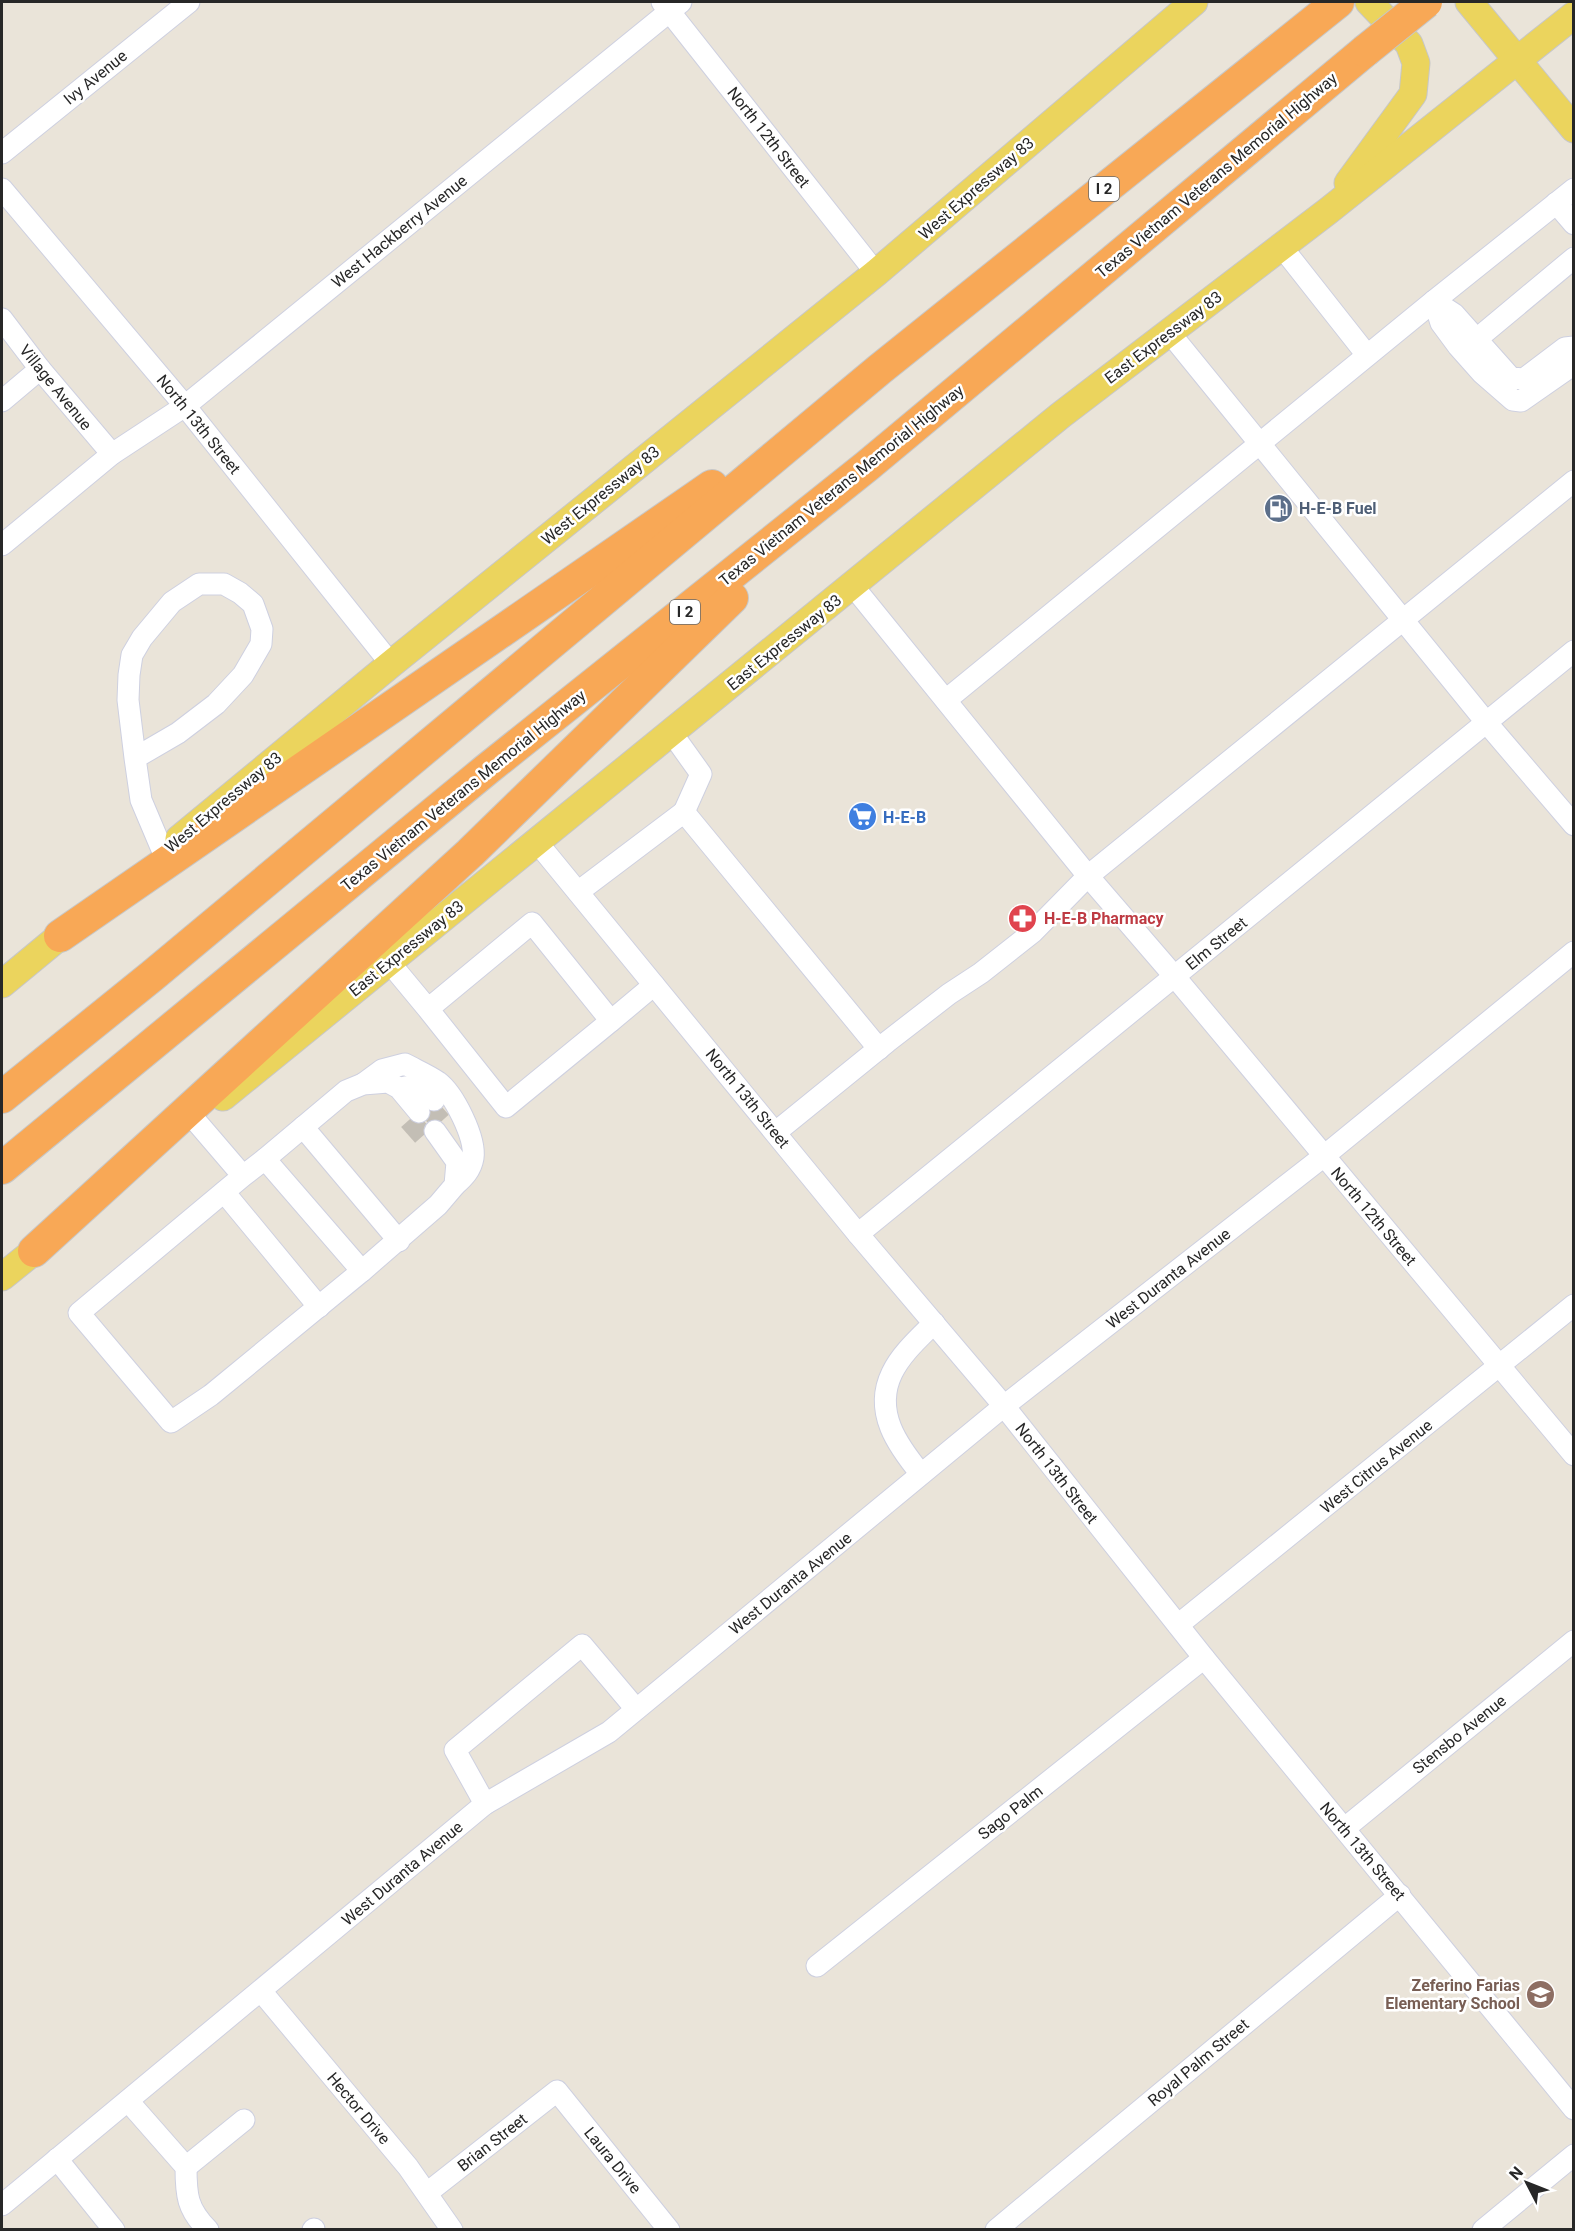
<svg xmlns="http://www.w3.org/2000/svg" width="1575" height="2231" font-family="Roboto,sans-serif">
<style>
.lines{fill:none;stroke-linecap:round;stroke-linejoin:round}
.minor-tunnel{stroke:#c3beb5;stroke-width:21;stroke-dasharray:21 10;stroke-linecap:butt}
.minor-casing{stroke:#ced0e0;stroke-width:23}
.major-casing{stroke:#c7c7c7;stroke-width:29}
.highway-casing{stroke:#c7c7c7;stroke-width:34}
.minor{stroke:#fff;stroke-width:21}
.major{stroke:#ebd45d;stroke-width:27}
.highway{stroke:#f8a856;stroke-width:32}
.highway-bridge-casing{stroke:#c7c7c7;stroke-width:34;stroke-linecap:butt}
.highway-bridge{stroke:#f8a856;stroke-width:32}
.labels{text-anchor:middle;stroke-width:5;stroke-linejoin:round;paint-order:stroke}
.shield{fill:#fff;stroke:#686868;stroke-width:1.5}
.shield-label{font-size:15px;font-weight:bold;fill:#272727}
.street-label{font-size:16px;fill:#272727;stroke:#fff}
.service-label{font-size:16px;font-weight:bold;fill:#4e5e75;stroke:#fff;text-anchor:start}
.shop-label{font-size:16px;font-weight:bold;fill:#366cbe;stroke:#fff;text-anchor:start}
.health-label{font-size:16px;font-weight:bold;fill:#be3a42;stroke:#fff;text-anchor:start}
.education-label{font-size:16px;font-weight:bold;fill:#785e54;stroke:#fff;text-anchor:end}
</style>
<rect width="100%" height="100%" fill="#eae4d9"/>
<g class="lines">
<g class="minor-tunnel">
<polyline points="427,1106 443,1124"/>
<polyline points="409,1120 425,1138"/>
</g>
<defs>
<g id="minor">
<polyline points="662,2 876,273"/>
<polyline points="2,153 189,2"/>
<polyline points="2,189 185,406 391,664"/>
<polyline points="1556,203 1574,224"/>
<polyline points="1281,246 1367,355"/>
<polyline points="1434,301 1441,323 1458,346 1482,373 1513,400 1521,401 1570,367 1574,361"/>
<polyline points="1434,301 1454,314 1511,378 1524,379 1565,348 1574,347"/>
<polyline points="2,319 40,369 112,454"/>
<polyline points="1169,332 1486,722 1574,825"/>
<polyline points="1466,348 1574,258"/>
<polyline points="2,401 40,369"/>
<polyline points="2,545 112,454 185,406 681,2"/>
<polyline points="853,586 1088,876 1175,977 1574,1455"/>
<polyline points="946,700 1434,301 1574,189"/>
<polyline points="671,732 701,774 684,812"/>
<polyline points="135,758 178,733 216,704 243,675 261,644 262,629 253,604 240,593 224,584 199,584 172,602 142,638 132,655 129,675 128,700 135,758 141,800 163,852"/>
<polyline points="536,841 858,1234 1004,1406 1204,1658 1574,2109"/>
<polyline points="578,892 684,812 879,1049"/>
<polyline points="389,962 428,1009 532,923 611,1021 506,1107 428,1009"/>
<polyline points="611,1021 654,985"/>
<path d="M363 1084 382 1070 405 1064C416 1070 428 1075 438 1082 454 1094 476 1138 473 1158 471 1170 464 1177 455 1185"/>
<polyline points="405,1087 421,1086 434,1100"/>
<polyline points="195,1120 243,1176 79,1313 171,1422 211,1395 362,1271 265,1159 243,1176"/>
<polyline points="303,1127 399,1241"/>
<polyline points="776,1132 887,1042 949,994 981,973 1033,932 1088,876 1574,481"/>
<polyline points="265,1159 346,1091 363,1084 388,1082 399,1088 419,1112"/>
<polyline points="224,1192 319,1307"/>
<polyline points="858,1234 1574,651"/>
<polyline points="362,1271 438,1205 455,1185 457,1162 435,1131"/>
<path d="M921 1474C898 1446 873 1412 892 1373 901 1354 919 1338 934 1323"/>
<polyline points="1178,1625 1574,1305"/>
<polyline points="485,1804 455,1750 582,1645 636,1709"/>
<polyline points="1345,1828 1574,1641"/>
<polyline points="817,1966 1204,1658"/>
<polyline points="261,1991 408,2167 452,2230"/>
<path d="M128 2101 186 2167C186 2195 187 2209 208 2230"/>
<polyline points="57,2159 114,2230"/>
<polyline points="186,2167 244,2120"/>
<polyline points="427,2193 557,2091 669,2230"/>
<polyline points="2,2205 485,1804 609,1732 1004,1406 1324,1156 1574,952"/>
<polyline points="313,2230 314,2229"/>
<polyline points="996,2230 1400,1895"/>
<polyline points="1483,2230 1574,2155"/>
</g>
<g id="major">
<polyline points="1469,2 1574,129"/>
<polyline points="1348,183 1413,94 1416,63 1409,44 1369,2"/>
<polyline points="179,839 391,664 876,273 1194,2"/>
<polyline points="2,984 77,922"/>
<polyline points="223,1097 1061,415 1328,211 1574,15"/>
<polyline points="2,1277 49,1239"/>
</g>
<g id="highway">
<polyline points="60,936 712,486"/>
<polyline points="2,1097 152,976 880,369 1338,2"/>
<polyline points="2,1168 486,770 867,466 1365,51"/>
<polyline points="34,1251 470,853 732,598"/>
</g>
</defs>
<use href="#minor" class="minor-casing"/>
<use href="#major" class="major-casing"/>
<use href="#highway" class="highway-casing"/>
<use href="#minor" class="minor"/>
<use href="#major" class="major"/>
<use href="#highway" class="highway"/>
<defs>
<polyline id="highway-bridge" points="1365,51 1426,2"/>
</defs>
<use href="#highway-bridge" class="highway-bridge-casing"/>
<use href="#highway-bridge" class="highway-bridge"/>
</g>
<defs>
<symbol id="fuel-disc" viewBox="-11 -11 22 22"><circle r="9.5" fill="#5c6f8a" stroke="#fff"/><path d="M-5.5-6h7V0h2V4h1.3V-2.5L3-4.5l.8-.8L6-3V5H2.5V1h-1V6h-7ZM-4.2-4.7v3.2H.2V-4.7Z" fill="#fff"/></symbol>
<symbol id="supermarket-disc" viewBox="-11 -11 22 22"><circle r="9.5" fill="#3f7fe0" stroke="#fff"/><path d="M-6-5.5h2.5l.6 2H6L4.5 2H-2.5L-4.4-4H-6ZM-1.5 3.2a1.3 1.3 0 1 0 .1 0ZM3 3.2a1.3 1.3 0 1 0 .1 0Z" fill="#fff"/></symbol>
<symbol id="pharmacy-disc" viewBox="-11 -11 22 22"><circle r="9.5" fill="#e0444e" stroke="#fff"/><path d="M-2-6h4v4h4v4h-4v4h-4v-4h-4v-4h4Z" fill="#fff"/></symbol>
<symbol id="school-disc" viewBox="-11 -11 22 22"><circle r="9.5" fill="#8d6e63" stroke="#fff"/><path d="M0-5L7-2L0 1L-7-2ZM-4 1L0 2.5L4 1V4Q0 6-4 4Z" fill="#fff"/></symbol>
</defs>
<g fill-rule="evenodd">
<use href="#fuel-disc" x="1262" y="492" width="33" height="33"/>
<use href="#supermarket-disc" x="846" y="800" width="33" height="33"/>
<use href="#pharmacy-disc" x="1006" y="902" width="33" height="33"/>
<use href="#school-disc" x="1524" y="1978" width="33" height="33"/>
</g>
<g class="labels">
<g class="shield">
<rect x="1089" y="177" width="30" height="24" rx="4.5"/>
<rect x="670" y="600" width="30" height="24" rx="4.5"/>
</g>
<g class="shield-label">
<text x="1104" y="194">I 2</text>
<text x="685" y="617">I 2</text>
</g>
<g class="street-label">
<text transform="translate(95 77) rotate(-39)" y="6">Ivy Avenue</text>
<text transform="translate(769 137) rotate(52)" y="6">North 12th Street</text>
<text transform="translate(1216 175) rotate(-40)" y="6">Texas Vietnam Veterans Memorial Highway</text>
<text transform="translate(976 188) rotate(-41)" y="6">West Expressway 83</text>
<text transform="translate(399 231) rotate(-39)" y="6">West Hackberry Avenue</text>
<text transform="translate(1163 337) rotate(-37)" y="6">East Expressway 83</text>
<text transform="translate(56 387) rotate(51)" y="6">Village Avenue</text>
<text transform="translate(199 424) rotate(51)" y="6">North 13th Street</text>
<text transform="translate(841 485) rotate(-39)" y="6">Texas Vietnam Veterans Memorial Highway</text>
<text transform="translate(600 495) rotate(-39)" y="6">West Expressway 83</text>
<text transform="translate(784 642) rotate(-39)" y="6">East Expressway 83</text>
<text transform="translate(463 790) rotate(-39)" y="6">Texas Vietnam Veterans Memorial Highway</text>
<text transform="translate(223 802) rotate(-40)" y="6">West Expressway 83</text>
<text transform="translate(1216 943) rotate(-39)" y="6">Elm Street</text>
<text transform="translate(406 948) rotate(-39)" y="6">East Expressway 83</text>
<text transform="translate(748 1098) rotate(51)" y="6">North 13th Street</text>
<text transform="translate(1374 1216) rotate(50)" y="6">North 12th Street</text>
<text transform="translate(1168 1278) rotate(-38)" y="6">West Duranta Avenue</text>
<text transform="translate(1376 1466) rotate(-39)" y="6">West Citrus Avenue</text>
<text transform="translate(1057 1473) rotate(52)" y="6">North 13th Street</text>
<text transform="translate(790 1583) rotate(-39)" y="6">West Duranta Avenue</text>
<text transform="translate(1459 1734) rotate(-39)" y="6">Stensbo Avenue</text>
<text transform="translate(1010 1812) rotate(-38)" y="6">Sago Palm</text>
<text transform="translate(1363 1851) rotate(50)" y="6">North 13th Street</text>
<text transform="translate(402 1873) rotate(-40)" y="6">West Duranta Avenue</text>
<text transform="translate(1198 2062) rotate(-40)" y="6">Royal Palm Street</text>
<text transform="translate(359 2108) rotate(50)" y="6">Hector Drive</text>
<text transform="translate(492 2142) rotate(-38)" y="6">Brian Street</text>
<text transform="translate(613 2160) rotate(51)" y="6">Laura Drive</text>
</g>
<g class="service-label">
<text x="1299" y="514">H-E-B Fuel</text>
</g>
<g class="shop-label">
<text x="883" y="823">H-E-B</text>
</g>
<g class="health-label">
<text x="1044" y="924">H-E-B Pharmacy</text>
</g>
<g class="education-label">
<text x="1520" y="1991">Zeferino Farias<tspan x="1520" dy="18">Elementary School</tspan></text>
</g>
</g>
<rect width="1575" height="2231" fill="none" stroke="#272727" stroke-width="6"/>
<g transform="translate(1527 2183) rotate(312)" stroke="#ffffff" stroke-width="4.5" paint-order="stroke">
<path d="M0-4.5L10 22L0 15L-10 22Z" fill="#272727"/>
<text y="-9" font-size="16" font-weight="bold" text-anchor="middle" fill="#272727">N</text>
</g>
</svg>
